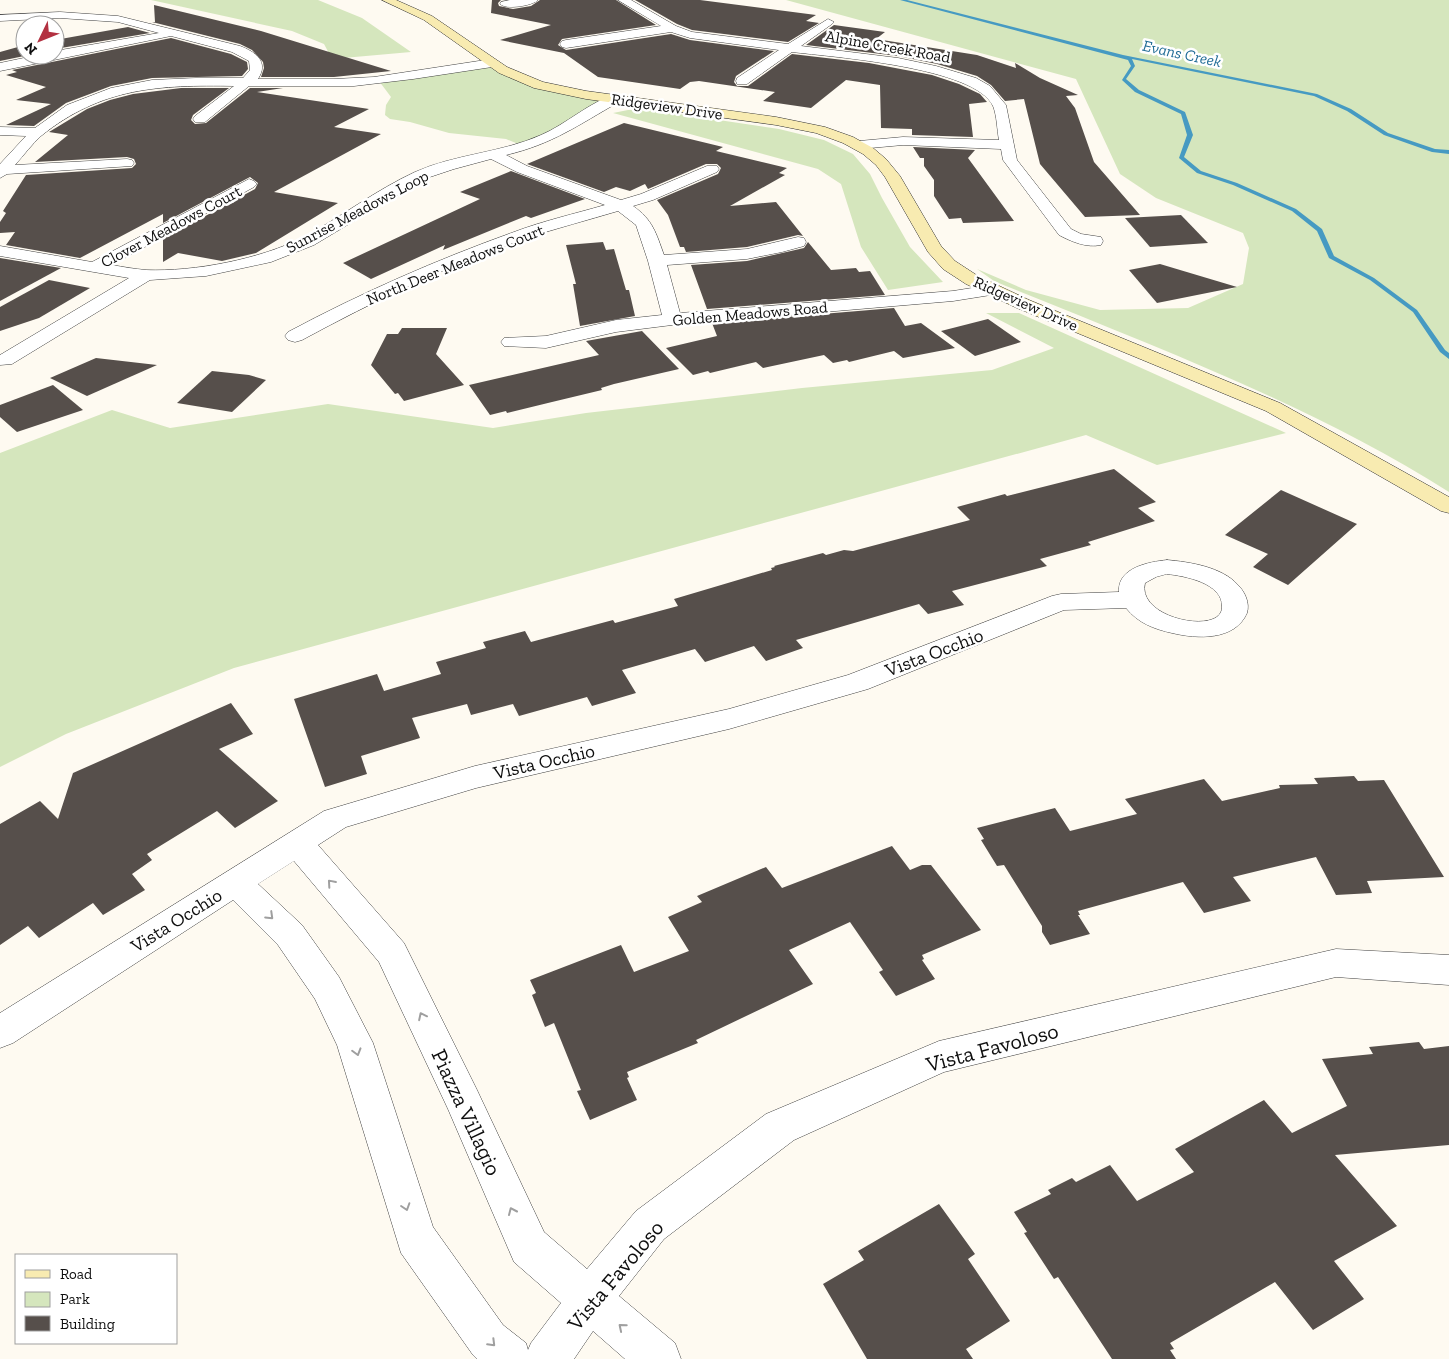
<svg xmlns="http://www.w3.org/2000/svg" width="1449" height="1359" font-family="'Zilla Slab',serif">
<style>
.green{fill:#d5e6bd}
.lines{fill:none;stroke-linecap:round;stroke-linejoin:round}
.stream{fill:#469ac2;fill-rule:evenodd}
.building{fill:#564f4b}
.street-casing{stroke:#414141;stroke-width:1}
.secondary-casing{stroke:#303030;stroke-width:1}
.street{fill:#fff;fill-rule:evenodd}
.secondary{fill:#f8ebb1;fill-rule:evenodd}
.oneway{stroke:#9f9f9f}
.labels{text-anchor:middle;stroke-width:5;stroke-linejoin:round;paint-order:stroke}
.far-street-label{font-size:16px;fill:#0e0e0e;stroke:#fff}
.far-water-label{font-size:16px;font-style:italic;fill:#216c96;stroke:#fff}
.street-label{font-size:19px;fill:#0e0e0e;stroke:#fff}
.near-street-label{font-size:22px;fill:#0e0e0e;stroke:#fff}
</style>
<rect width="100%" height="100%" fill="#fefaf1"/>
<g class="green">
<polygon points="151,0 318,0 362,18 411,52 332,59 324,44 292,31"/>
<path d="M786 0H1449V492C1306 402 1150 345 994 281L977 269 1026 290 1100 310 1188 308 1243 284 1249 248 1243 233 1156 198 1120 174 1076 79Z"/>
<polygon points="492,63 514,76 614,99 523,146 506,139 449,133 410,122 390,119 385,115 386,105 391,97 379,81"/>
<polygon points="645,109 779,129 824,140 853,154 870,174 882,198 910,247 943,282 888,290 861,247 841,184 818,169 613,113 628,110"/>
<polygon points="986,313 1019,313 1286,433 1157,465 1086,435 234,668 66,734 0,767 0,453 112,410 170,428 328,404 493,428 586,413 802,388 992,370 1054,348"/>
</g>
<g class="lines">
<polygon class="stream" points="900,0 907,0 1123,55 1317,94 1351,109 1388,133 1435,149 1449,150 1449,154 1432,152 1384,135 1347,111 1314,96 1132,59 1135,66 1126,79 1139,90 1185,112 1193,135 1184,157 1201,171 1237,183 1296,209 1322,229 1334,256 1374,278 1417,310 1445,350 1449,353 1449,359 1440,352 1413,312 1370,280 1329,258 1317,231 1292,211 1233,185 1197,173 1179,158 1187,135 1181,114 1135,92 1122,80 1131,66 1128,60"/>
</g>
<g class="building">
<polygon points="492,0 501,0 498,3 499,6 513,9 531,6 540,0 616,0 656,25 562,39 558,45 566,50 671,34 690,40 774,51 736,76 734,82 737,86 748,86 792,54 869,63 932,75 959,84 980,94 987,102 969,104 973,137 912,135 912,129 881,128 880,85 846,80 811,108 763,101 775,92 699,81 690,82 680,89 598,77 564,53 500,40 551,25 491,13"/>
<polygon points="635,0 700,0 816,15 806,21 819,23 788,42 692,30 677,24"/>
<polygon points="154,5 261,31 391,71 334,77 261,77 264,68 263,62 252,50 240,44 152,22 155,22"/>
<polygon points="834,25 885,32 876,39 977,55 1016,68 1015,63 1040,78 1078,95 1066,96 1075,108 1094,162 1140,215 1085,217 1040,164 1024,99 1005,101 991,85 977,76 937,64 898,56 806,45"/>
<polygon points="128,27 150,33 55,49 55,40"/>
<polygon points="171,38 231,54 247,62 248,69 242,76 152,78 111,86 66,103 34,126 6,125 51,104 16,100 46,87 6,75 17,72 12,70"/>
<polygon points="25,45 25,55 29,55 0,61 0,52"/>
<polygon points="181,88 229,88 193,115 191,120 195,124 206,123 250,88 283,88 257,92 369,109 334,127 381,134 274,192 338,203 256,253 222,261 178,253 163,262 163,239 255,189 258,183 250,177 163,223 163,214 80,258 6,245 15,232 0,233 0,222 6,213 3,211 26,175 132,168 136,164 134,159 127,157 35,162 68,135 49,132 87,109 110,100 133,94"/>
<polygon points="624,123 723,147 716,151 787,168 779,173 785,175 730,206 776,202 803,236 798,235 747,247 686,252 684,247 680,247 668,215 657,200 718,174 721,168 717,164 706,164 648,189 645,184 630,191 616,187 604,192 527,164"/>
<polygon points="913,147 975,150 968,158 1014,221 963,223 961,218 949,219 934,196 934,180 924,166 924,158 920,158"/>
<polygon points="511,171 585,199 531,218 526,216 443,250 445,245 371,279 343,263 480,199 460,192"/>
<polygon points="1181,215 1208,243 1150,247 1125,218"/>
<polygon points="603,242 606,250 614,249 626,290 629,290 635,316 580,326 573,284 576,284 566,245"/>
<polygon points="808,242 831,270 856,268 859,272 870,271 885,295 707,309 691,265 747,261 804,248"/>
<polygon points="0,258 61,268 0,301"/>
<polygon points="1160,264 1237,287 1157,303 1129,270"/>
<polygon points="49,280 90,288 39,318 0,331 0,307"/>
<polygon points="894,308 905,326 921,323 955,348 903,358 894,351 849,362 847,360 833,363 824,355 763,368 756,362 710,373 708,371 693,375 666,348 717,336 712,323"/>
<polygon points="988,319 1021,342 975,356 941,331"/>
<polygon points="402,328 447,328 436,354 464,385 404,401 398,393 395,394 371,365 387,334 398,334"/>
<polygon points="642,331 679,369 614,384 601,388 602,390 552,402 507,413 506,411 490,415 469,385 599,355 586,341"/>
<polygon points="96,358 157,365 87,396 50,378"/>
<polygon points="212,371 249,375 266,380 232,412 177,403"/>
<polygon points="53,385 83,410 17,432 0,417 0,405"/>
<polygon points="1114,469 1156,502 1138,508 1155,521 1088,542 1091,545 1040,559 1047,566 952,591 964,605 928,614 919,604 796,640 803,648 766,661 754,646 705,662 695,649 622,670 636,693 592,706 587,697 519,716 513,704 471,715 467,704 412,718 420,738 361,756 367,774 325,787 294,699 377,674 384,691 441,674 436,662 486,648 483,642 525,631 531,642 613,620 615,623 678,606 674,599 772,570 771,568 775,567 774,566 823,553 826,555 844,550 853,551 970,520 957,507 1005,494 1007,496"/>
<polygon points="1281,490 1357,524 1288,585 1253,567 1268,554 1225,535"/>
<polygon points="231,703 253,734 219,749 278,801 235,828 217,811 147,854 152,860 132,874 145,890 103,915 93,903 39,938 28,926 0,945 0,824 40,801 58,819 73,773"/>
<polygon points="1354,776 1358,781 1384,780 1444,877 1367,881 1372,893 1336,895 1316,857 1233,877 1251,901 1204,913 1183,882 1078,911 1080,915 1078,915 1090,934 1050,945 1042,932 1042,926 1004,865 997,866 981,840 984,839 977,828 1055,808 1070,831 1137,814 1125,799 1204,779 1222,801 1280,788 1279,785 1318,784 1314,778"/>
<polygon points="892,846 910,870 922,865 931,865 981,930 922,955 924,959 922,960 935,979 896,996 879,972 883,970 850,922 789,950 813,984 696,1040 698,1043 627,1072 629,1077 627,1078 637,1100 590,1120 577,1091 581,1090 554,1023 545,1027 532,995 536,993 530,980 621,945 634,972 689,951 668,917 702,902 697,896 766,867 782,888"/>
<polygon points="1419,1042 1424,1049 1449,1046 1449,1145 1335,1155 1397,1226 1334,1261 1364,1299 1313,1330 1275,1282 1170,1343 1174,1349 1170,1350 1176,1359 1112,1359 1058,1277 1054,1279 1024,1233 1027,1232 1014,1212 1051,1194 1048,1190 1072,1178 1076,1182 1110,1165 1137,1201 1194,1172 1175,1149 1264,1100 1292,1133 1347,1106 1322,1059 1373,1054 1369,1047"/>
<polygon points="939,1204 975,1254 968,1259 1010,1321 966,1349 973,1359 867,1359 823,1284 864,1260 858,1251"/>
</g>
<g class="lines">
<defs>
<g id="street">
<path d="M510 0H538C532 6 506 10 500 4L501 2Z"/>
<path d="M618 0H631L676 26 692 32 788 44 828 19 834 22 832 24 801 46 898 58 936 66 976 78 990 86 1006 105 1017 160 1071 229 1081 234 1101 237 1103 241 1101 245C1087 248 1072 242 1059 235L1003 160 1001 149 903 145 859 149 854 148 852 145 854 142 859 141 903 137 999 140C997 130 997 116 993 106 975 67 833 57 792 52L747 84H737L736 81 737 78 779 50 690 38 671 32 566 48 562 47 560 44 562 41 566 40 661 26Z"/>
<path d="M60 12 118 16 240 46C256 52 269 62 258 79H334L374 77 492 59 498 63 492 67 413 79 354 86H249L205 122H195L193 119 195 116 234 86C159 85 102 87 41 136 32 144 24 155 15 165L127 159 132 160 134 163 132 166 7 174 0 178V164L26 136 0 135V127L35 128 67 105 111 88 152 80 196 78H243L250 70 249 61 232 52 171 36 0 71V63L38 55H55V51L159 33 118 22 60 18 0 21V15Z"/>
<path d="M614 95 621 99 619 102C578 125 553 144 506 155L527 166 621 200 641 194 707 166H717L719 169 717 172 653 200 633 206C653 220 656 233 664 255L747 249 798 237 804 238 806 242 804 246 782 252 747 259 667 265 680 313 953 291 991 285 997 286 1000 290 997 294 953 301 672 325 616 332 546 348 504 346 501 342 504 338 546 336 616 320 662 315 648 261 636 225 618 211C588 220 557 228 527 238 449 265 374 301 302 340L295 342 288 340 285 336 288 332C361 293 436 260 514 232 543 221 574 214 605 205L517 172 491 159 454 169 424 179 314 245 271 262 206 276 150 280 12 364 0 365V355L129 278 0 256V246L92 262 249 179 254 181 257 184 254 187 112 265C123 267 135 269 146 270 194 272 261 259 304 237 341 217 376 190 415 172 455 154 501 153 541 135 565 125 591 101 614 95Z"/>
<path d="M1167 560C1190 562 1222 567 1238 585 1245 592 1250 603 1247 613 1235 641 1197 639 1172 633 1154 629 1138 623 1126 608L1064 610 868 689 729 729 476 788 346 827 318 845 404 943 477 1090 544 1232 587 1269 636 1211 766 1114 939 1041 1336 949 1449 955V985L1336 977 944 1072 794 1140 664 1239 619 1296 675 1343 681 1359H625L593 1331 574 1359H477L473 1355 401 1253 337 1045 315 999 278 945 233 900 13 1043 0 1048V1013L324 811 475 766 729 709 848 675 1052 596 1061 594 1119 592C1117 568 1148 562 1167 560ZM1167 574C1185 576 1223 583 1222 607 1222 613 1218 617 1213 619 1192 628 1138 612 1145 583L1156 577ZM294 861 379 962 448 1109 514 1262 561 1303 531 1343 528 1350 526 1343 503 1325 433 1227 373 1043 339 977 302 925 258 884Z"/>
</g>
<polygon id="secondary" points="382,0 396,0 432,16 507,67 543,82 586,91 776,117 825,127 853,137 873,148 886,159 900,176 941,246 955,261 978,276 1029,300 1280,403 1449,497 1449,513 1441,511 1266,411 1017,308 966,284 943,269 928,252 885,177 876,165 863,154 843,143 816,133 776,125 586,99 534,88 499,73 424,20"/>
</defs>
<use href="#street" class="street-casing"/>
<use href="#secondary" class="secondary-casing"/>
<use href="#street" class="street"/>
<use href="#secondary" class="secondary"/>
</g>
<defs><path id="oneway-chevron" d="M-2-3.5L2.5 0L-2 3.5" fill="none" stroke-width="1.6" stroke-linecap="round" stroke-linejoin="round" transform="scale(1.25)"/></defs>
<g class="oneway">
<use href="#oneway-chevron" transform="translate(331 883) rotate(-131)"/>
<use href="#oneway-chevron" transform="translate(270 916) rotate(44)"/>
<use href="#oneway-chevron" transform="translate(422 1016) rotate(-116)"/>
<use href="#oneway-chevron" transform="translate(357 1052) rotate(74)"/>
<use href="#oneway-chevron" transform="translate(406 1207) rotate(72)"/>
<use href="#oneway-chevron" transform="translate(512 1211) rotate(-114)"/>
<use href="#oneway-chevron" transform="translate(622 1327) rotate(-140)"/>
<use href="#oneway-chevron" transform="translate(492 1343) rotate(45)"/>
</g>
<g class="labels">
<g class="far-street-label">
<text transform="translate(888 46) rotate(10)" y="6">Alpine Creek Road</text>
<text transform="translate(667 106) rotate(8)" y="6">Ridgeview Drive</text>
<text transform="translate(357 211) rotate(-28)" y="6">Sunrise Meadows Loop</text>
<text transform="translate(171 226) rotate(-28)" y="6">Clover Meadows Court</text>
<text transform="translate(455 264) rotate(-22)" y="6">North Deer Meadows Court</text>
<text transform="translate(1026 303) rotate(24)" y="6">Ridgeview Drive</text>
<text transform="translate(750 313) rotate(-5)" y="6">Golden Meadows Road</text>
</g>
<g class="far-water-label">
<text transform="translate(1182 53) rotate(12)" y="6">Evans Creek</text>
</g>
<g class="street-label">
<text transform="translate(934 652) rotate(-21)" y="7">Vista Occhio</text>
<text transform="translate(544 761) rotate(-13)" y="7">Vista Occhio</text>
<text transform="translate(176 920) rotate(-32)" y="7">Vista Occhio</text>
</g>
<g class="near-street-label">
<text transform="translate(992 1047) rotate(-15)" y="8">Vista Favoloso</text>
<text transform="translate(467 1112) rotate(65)" y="8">Piazza Villagio</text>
<text transform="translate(615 1275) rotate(-50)" y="8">Vista Favoloso</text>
</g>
</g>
<rect x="15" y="1254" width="162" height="90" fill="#ffffff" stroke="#9f9f9f"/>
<rect x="25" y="1270" width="25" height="8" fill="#f8ebb1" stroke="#9f9f9f"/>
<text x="60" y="1279" font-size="15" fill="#0e0e0e">Road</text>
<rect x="25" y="1292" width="25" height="15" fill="#d5e6bd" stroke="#9f9f9f"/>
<text x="60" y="1304" font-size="15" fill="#0e0e0e">Park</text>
<rect x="25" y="1316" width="25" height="15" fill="#564f4b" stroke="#9f9f9f"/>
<text x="60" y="1329" font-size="15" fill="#0e0e0e">Building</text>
<g transform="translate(40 40) rotate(227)"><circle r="24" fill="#ffffff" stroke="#9f9f9f"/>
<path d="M0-4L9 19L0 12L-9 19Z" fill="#b33141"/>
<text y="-8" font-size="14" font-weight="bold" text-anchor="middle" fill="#0e0e0e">N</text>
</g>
</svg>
